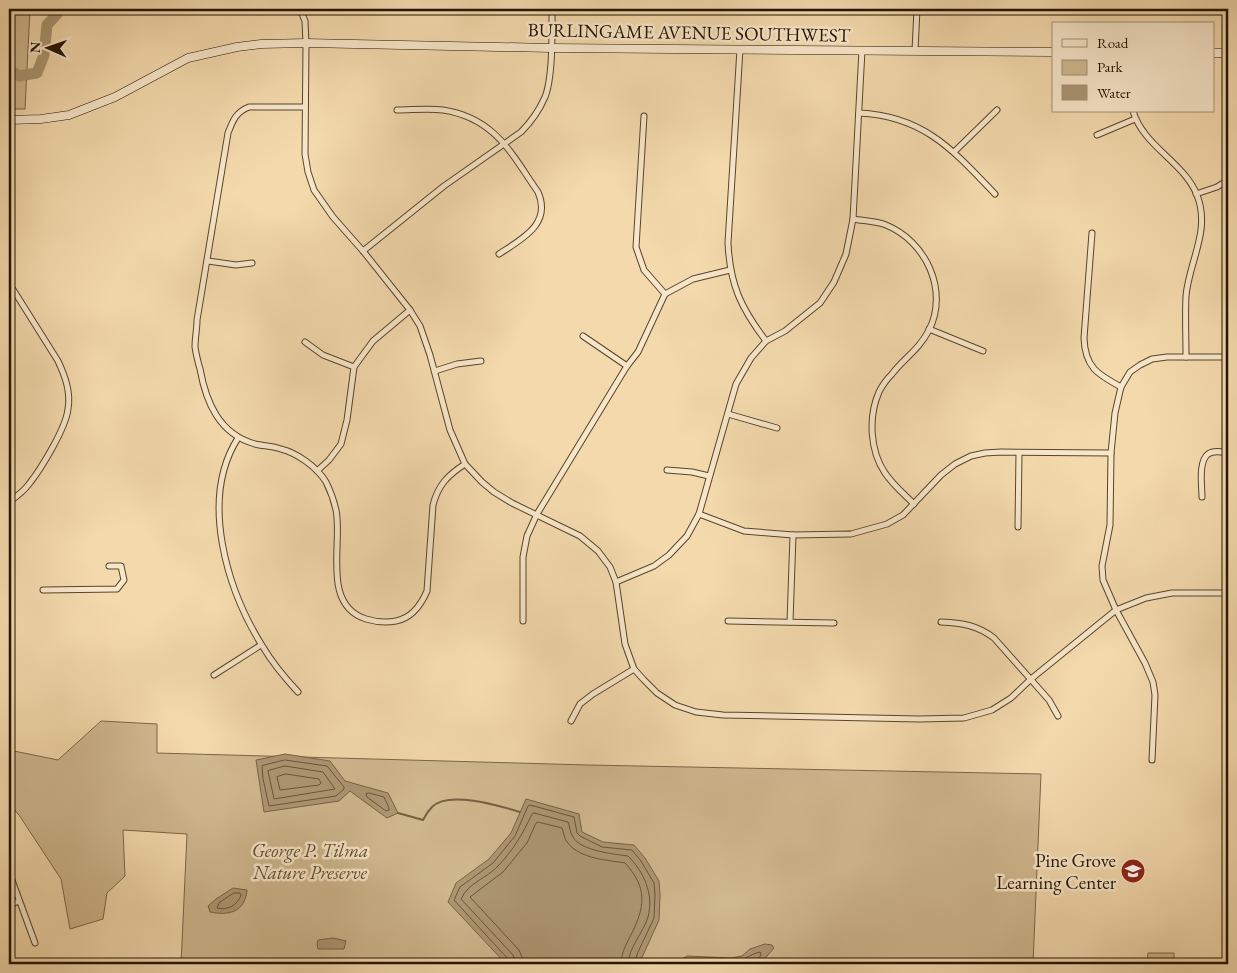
<svg xmlns="http://www.w3.org/2000/svg" width="1237" height="973" font-family="'EB Garamond',serif">
<style>
.green{fill:#d0b88f;stroke:#7a6648}
.water{fill:#ac9672;stroke:#756244}
.lines{fill:none;stroke-linecap:round;stroke-linejoin:round}
.shore{stroke:#685539;stroke-width:1}
.stream{stroke:#756244;stroke-width:2}
.river{stroke:#ac9672;stroke-width:11}
.street-casing{stroke:#57452b;stroke-width:7}
.secondary-casing{stroke:#231400;stroke-width:9}
.street{stroke:#f7e6c9;stroke-width:5}
.secondary{stroke:#f7e6c9;stroke-width:8}
.labels{text-anchor:middle;stroke-width:5;stroke-linejoin:round;paint-order:stroke}
.street-label{font-size:19px;fill:#231400;stroke:#f7e6c9}
.park-label{font-size:19px;font-style:italic;fill:#604d32;stroke:#f7e6c9}
.poi-label{font-size:19px;fill:#231400;stroke:#f7e6c9;text-anchor:end}
</style>
<rect width="100%" height="100%" fill="#f3d9ac"/>
<filter id="stains"><feTurbulence type="fractalNoise" baseFrequency=".004" numOctaves="4"/><feColorMatrix values="0 0 0 0 .2 0 0 0 0 .09 0 0 0 0 .02 0 0 0 .5 -.17"/></filter>
<radialGradient id="worn" r=".72"><stop offset=".6" stop-color="#630" stop-opacity="0"/><stop offset="1" stop-color="#630" stop-opacity=".3"/></radialGradient>
<g class="green">
<polygon points="9,9 30,9 25,109 9,109"/>
<polygon points="101,721 157,724 157,753 588,765 1041,774 1033,964 181,964 187,834 123,830 125,876 107,893 103,919 70,929 61,879 19,815 9,804 9,750 58,760"/>
<polygon points="1148,953 1174,953 1174,964 1147,964"/>
</g>
<g class="water">
<polygon points="285,754 330,761 345,781 388,793 398,813 387,818 350,791 339,801 264,812 256,760"/>
<polygon points="526,799 579,814 582,832 603,842 634,845 645,858 659,881 660,895 659,920 639,964 506,964 448,902 456,883 489,859 511,833"/>
<path d="M233 888 247 890C245 912 229 916 210 912L208 906 216 899Z"/>
<polygon points="333,938 346,941 344,949 318,949 317,944 318,940"/>
<polygon points="765,944 772,945 774,948 760,964 674,964 687,956 731,958 742,956 750,949"/>
</g>
<g class="lines">
<g class="shore">
<polygon points="285,760 327,766 344,787 344,789 336,796 269,806 263,779 262,766"/>
<polygon points="285,766 323,772 335,789 274,799 268,771"/>
<polygon points="286,774 319,779 321,783 319,785 280,790 277,777"/>
<polygon points="369,793 384,797 389,808 389,810 386,811 367,797 366,794"/>
<path d="M234 893H240L241 895C238 905 227 911 217 908L219 903Z"/>
<polyline points="510,964 508,959 454,900 460,887 493,863 515,836 528,806 530,805 574,817 577,833 580,836 602,847 632,850 641,861 654,883 655,895 654,918 638,952 634,964"/>
<path d="M516 964 513 955 461 899C468 883 487 878 498 866 514 849 522 835 532 814L534 813 568 822C570 827 570 833 573 837 581 851 614 854 628 856 644 872 654 894 648 917 643 933 629 947 628 964"/>
<path d="M523 964 522 957 519 950 470 897 503 872 527 843 536 823 538 822 562 828C564 833 564 839 568 843 580 859 608 860 625 863 648 888 645 907 631 935 626 944 621 954 621 964"/>
<path d="M681 964C696 957 714 964 730 963 742 963 749 954 760 952L761 955 757 960 756 964"/>
</g>
<path class="stream" d="M398 813 423 820C425 816 428 811 432 807 448 790 500 806 520 812"/>
<polyline class="river" points="9,69 19,76 37,73 44,55 47,25 58,13 54,9"/>
<defs>
<g id="street">
<polyline points="300,9 305,21 306,43 305,154 308,172 314,190 333,217 363,251 410,310 420,326 430,355 450,430 465,464 482,482 494,492 512,503 580,536 598,551 610,567 616,582 625,644 634,669 644,680 657,693 675,705 696,712 723,715 919,719 964,718 992,710 1011,698 1031,679 1116,610 1146,598 1172,593 1228,593"/>
<path d="M740 49 728 243C730 285 741 308 766 341"/>
<polyline points="915,51 917,9"/>
<path d="M305 107H249C236 112 233 120 228 133L197 320C197 329 195 338 195 347 196 354 198 362 200 369 206 402 219 434 255 444 263 446 272 446 281 449 297 453 317 467 326 482 330 490 334 501 336 510 343 543 321 605 366 619 376 622 385 623 396 621 412 618 421 605 427 591L433 505C438 485 448 475 465 464"/>
<path d="M397 110C412 110 428 108 443 110 495 118 511 153 538 192 552 224 522 239 499 254"/>
<path d="M1133 111C1143 146 1184 162 1197 195 1211 231 1189 261 1186 296 1185 316 1186 336 1186 357"/>
<path d="M859 113C924 116 953 150 995 194"/>
<polyline points="644,116 636,247 644,270 665,294"/>
<polyline points="1097,135 1135,119"/>
<polyline points="954,152 997,110"/>
<polyline points="1196,194 1217,187 1228,180"/>
<path d="M853 219C864 221 876 221 886 225 926 241 949 291 929 330 919 350 904 358 892 374 887 379 882 386 879 392 868 417 870 451 885 473 893 485 904 494 914 504"/>
<path d="M1092 233 1084 338C1085 367 1097 374 1121 387"/>
<path d="M363 251 444 186 521 132C531 122 539 111 545 97 553 77 552 32 552 9"/>
<polyline points="208,261 236,265 252,263"/>
<path d="M9 283 58 361C65 376 71 392 68 409 66 428 41 469 29 484 24 491 16 497 9 502"/>
<polyline points="929,329 983,351"/>
<polyline points="583,336 627,366"/>
<polyline points="305,342 323,355 354,367"/>
<polyline points="435,371 457,364 481,361"/>
<polyline points="728,414 777,428"/>
<path d="M238 438C199 499 227 590 263 647 273 664 285 678 298 692"/>
<polyline points="667,470 692,472 709,476"/>
<polyline points="317,471 329,460 341,444 347,420 354,367 373,341 410,310"/>
<path d="M1202 497C1202 486 1198 462 1208 454 1214 450 1222 452 1228 453"/>
<polyline points="699,514 744,531 793,535 851,534 887,524 903,515 941,475 955,464 971,456 985,453 1001,452 1111,453"/>
<polyline points="1018,527 1019,453"/>
<polyline points="616,582 654,566 669,555 687,536 699,514 736,384 751,358 766,341 785,331 820,303 834,282 846,254 853,219 862,50"/>
<polyline points="43,590 117,589 124,580 121,566 109,566"/>
<polyline points="523,621 523,557 527,536 537,514 627,366 638,352 665,294 693,279 730,270"/>
<polyline points="728,621 834,623"/>
<polyline points="790,622 793,535"/>
<path d="M941 622C962 623 977 625 994 638L1049 700 1058 716"/>
<polyline points="214,675 261,645"/>
<polyline points="571,721 580,704 593,694 634,669"/>
<polyline points="1152,760 1155,695 1153,682 1145,663 1116,610 1103,580 1102,566 1110,525 1111,453 1115,413 1121,387 1130,372 1140,365 1152,359 1167,357 1228,357"/>
<polyline points="9,872 35,943"/>
<polyline points="9,905 19,901"/>
</g>
<g id="secondary">
<polyline points="1213,53 1228,53"/>
<polyline points="9,120 41,119 69,115 115,97 188,58 237,47 261,44 306,43 551,48 1053,52"/>
</g>
</defs>
<use href="#street" class="street-casing"/>
<use href="#secondary" class="secondary-casing"/>
<use href="#street" class="street"/>
<use href="#secondary" class="secondary"/>
</g>
<defs>
<symbol id="school-disc" viewBox="-11 -11 22 22"><circle r="9.5" fill="#8f2418" stroke="#f7e6c9"/><path d="M0-5L7-2L0 1L-7-2ZM-4 1L0 2.5L4 1V4Q0 6-4 4Z" fill="#fff"/></symbol>
</defs>
<g fill-rule="evenodd">
<use href="#school-disc" x="1119" y="857" width="28" height="28"/>
</g>
<g class="labels">
<g class="street-label">
<text transform="translate(689 32) rotate(1)" y="7">BURLINGAME AVENUE SOUTHWEST</text>
</g>
<g class="park-label">
<text x="310" y="857">George P. Tilma<tspan x="310" dy="22">Nature Preserve</tspan></text>
</g>
<g class="poi-label">
<text x="1116" y="867">Pine Grove<tspan x="1116" dy="22">Learning Center</tspan></text>
</g>
</g>
<rect width="1237" height="973" fill="none" stroke="#f3d9ac" stroke-width="30"/>
<rect x="10" y="10" width="1217" height="953" fill="none" stroke="#231400" stroke-width="2.5"/>
<rect x="15" y="15" width="1207" height="943" fill="none" stroke="#231400"/>
<rect x="1052" y="22" width="162" height="90" fill="#f7e6c9" stroke="#a29279"/>
<rect x="1062" y="39" width="25" height="8" fill="#f7e6c9" stroke="#a29279"/>
<text x="1097" y="48" font-size="15" fill="#231400">Road</text>
<rect x="1062" y="60" width="25" height="15" fill="#d0b88f" stroke="#a29279"/>
<text x="1097" y="72" font-size="15" fill="#231400">Park</text>
<rect x="1062" y="85" width="25" height="15" fill="#ac9672" stroke="#a29279"/>
<text x="1097" y="98" font-size="15" fill="#231400">Water</text>
<g transform="translate(48 48) rotate(272)" stroke="#f7e6c9" stroke-width="4" paint-order="stroke">
<path d="M0-4L9 19L0 12L-9 19Z" fill="#231400"/>
<text y="-8" font-size="14" font-weight="bold" text-anchor="middle" fill="#231400">N</text>
</g>
<rect width="100%" height="100%" filter="url(#stains)"/>
<rect width="100%" height="100%" fill="url(#worn)"/>
</svg>
